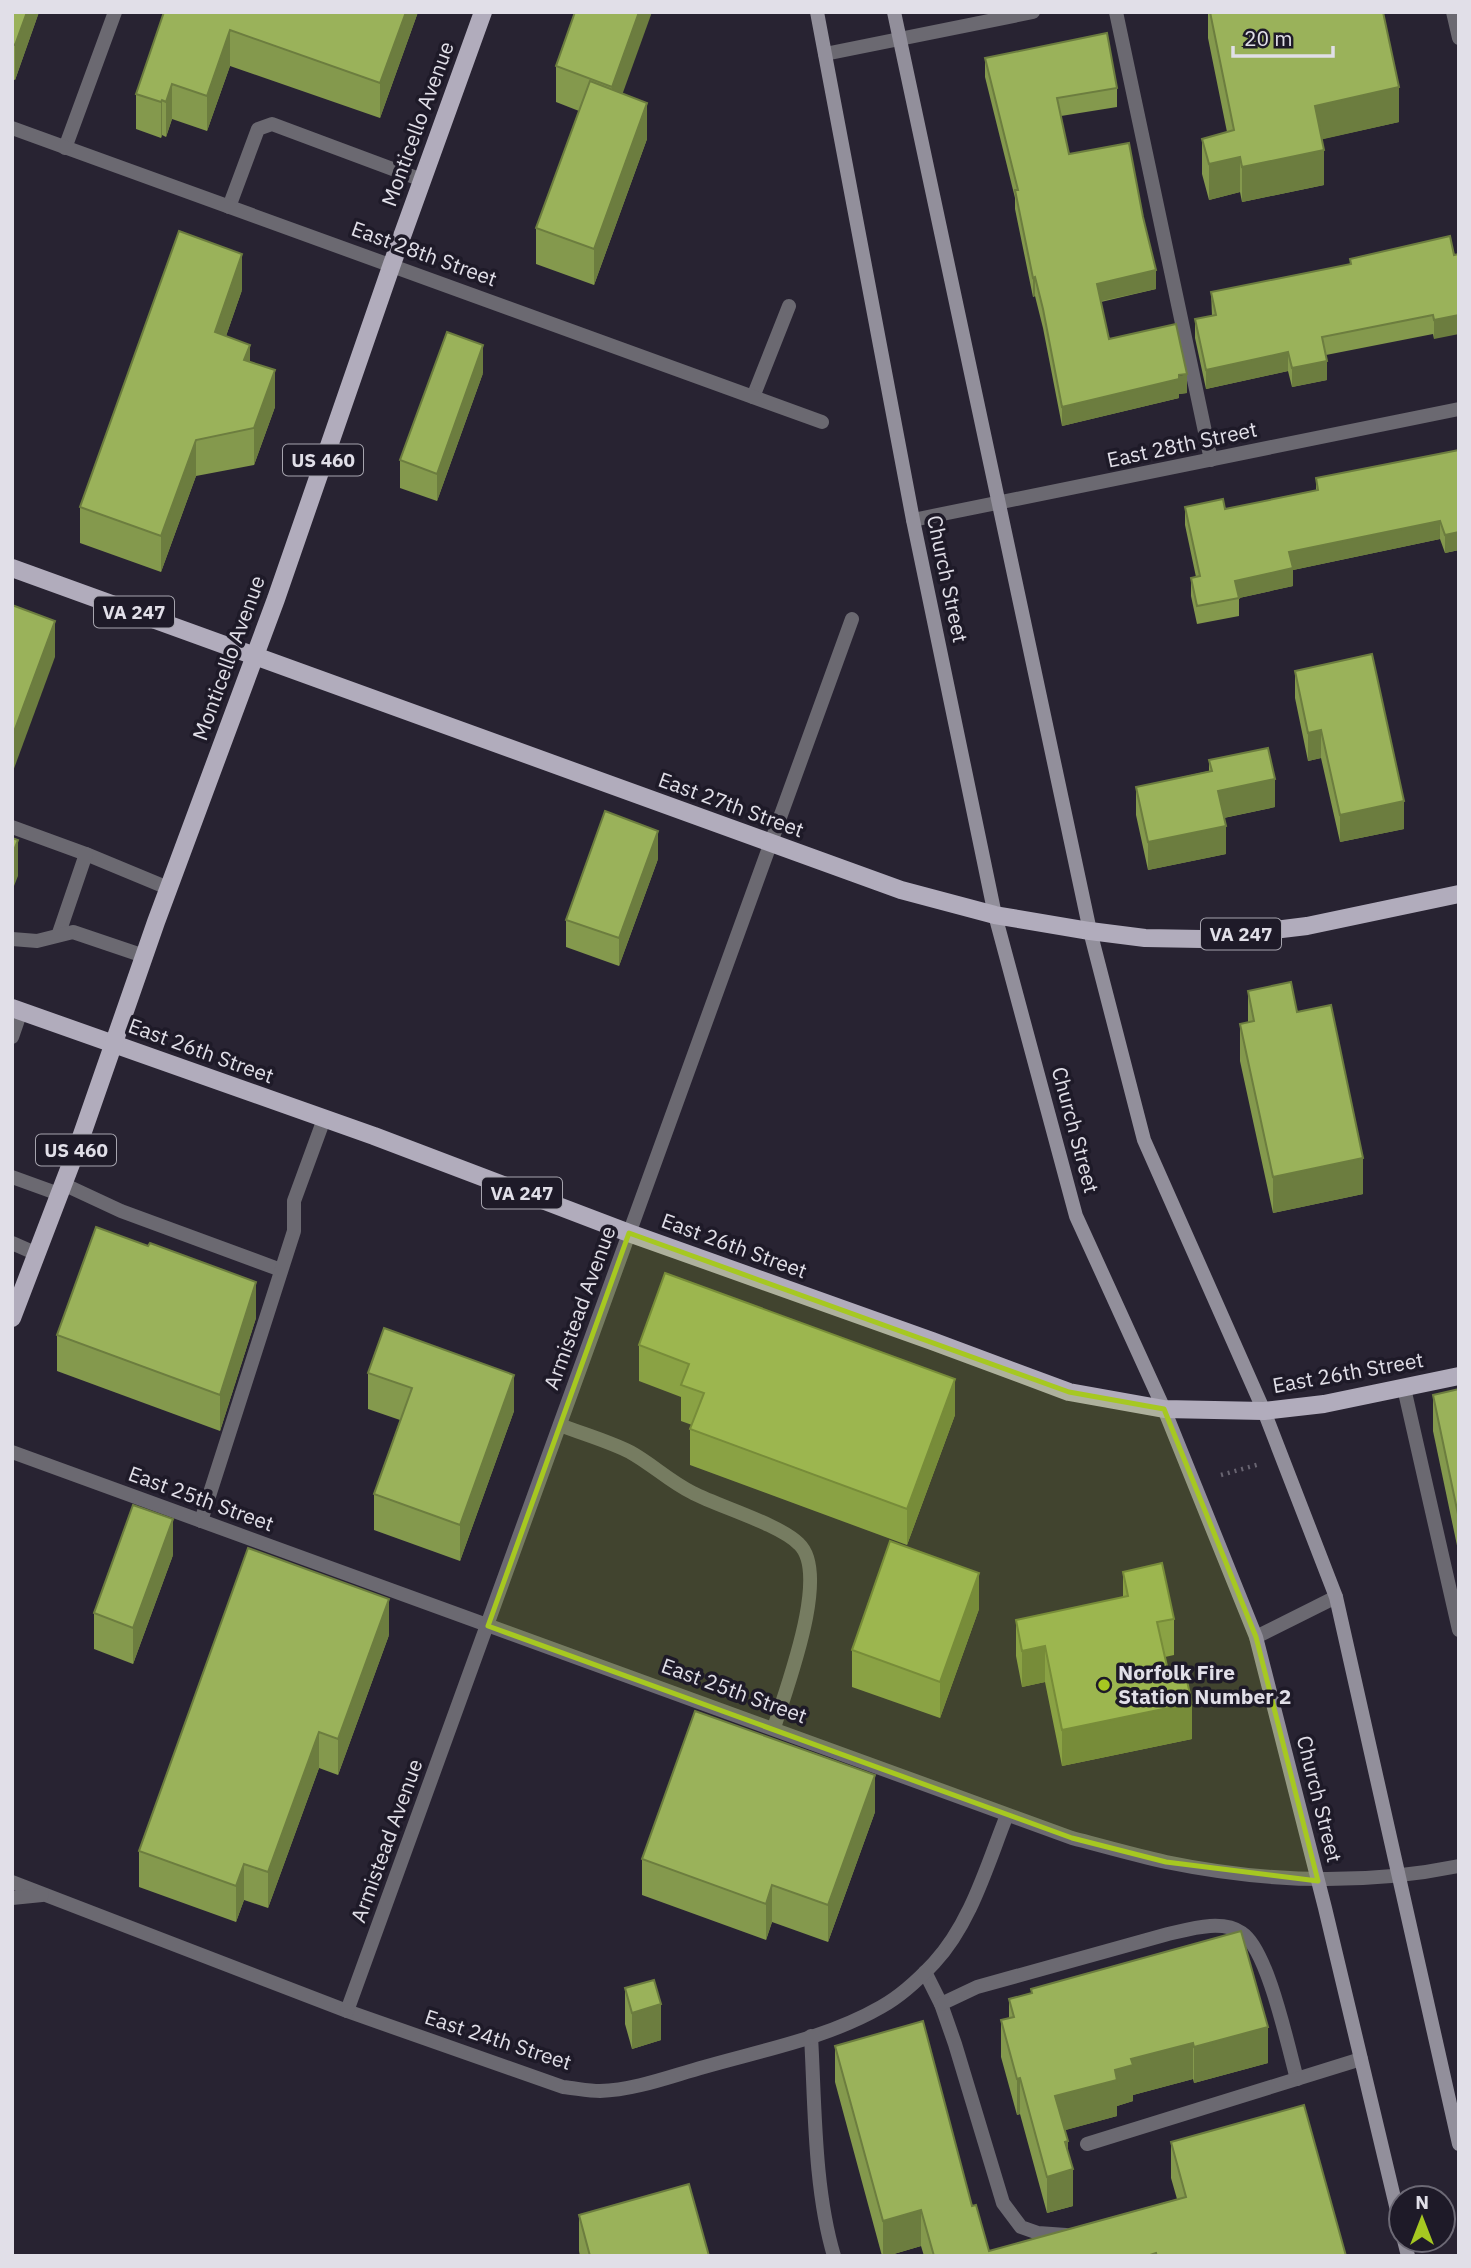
<svg xmlns="http://www.w3.org/2000/svg" width="1471" height="2268" font-family="'IBM Plex Sans',sans-serif">
<style>
.lines{fill:none;stroke-linecap:round;stroke-linejoin:round}
.path{stroke:#686471;stroke-width:4.5;stroke-dasharray:2 5;stroke-linecap:butt}
.service{stroke:#6b6971;stroke-width:14}
.minor{stroke:#6b6971;stroke-width:14}
.secondary{stroke:#928f9b;stroke-width:14}
.primary{stroke:#b1acbc;stroke-width:18}
.wall{fill:#84994d}
.shaded-wall{fill:#6c7d3f}
.building{fill:#9ab25a;stroke:#6c7d3f;stroke-width:2}
.marked{fill:#a6c821;fill-opacity:0.2;stroke:#a6c821;stroke-width:5;stroke-linejoin:round}
.poi-dot{fill:#a6c821;stroke:#1e1a28;stroke-width:2.5}
.labels{text-anchor:middle;stroke-width:7;stroke-linejoin:round;paint-order:stroke}
.shield{fill:#1e1a28;stroke:#a6a4ae;stroke-width:2}
.shield-label{font-size:19px;font-weight:bold;fill:#e1dfe8}
.street-label{font-size:21px;fill:#e1dfe8;stroke:#1e1a28}
.poi-label{font-size:21px;font-weight:bold;fill:#e1dfe8;stroke:#1e1a28;text-anchor:start}
</style>
<rect width="100%" height="100%" fill="#282332"/>
<g class="lines">
<polyline class="path" points="1221,1475 1260,1464"/>
<g class="service">
<polyline points="1116,12 1211,460"/>
<polyline points="65,148 115,12"/>
<polyline points="229,207 258,129 272,124 422,180"/>
<polyline points="753,397 789,306"/>
<polyline points="12,827 86,854 168,888"/>
<polyline points="59,933 86,854"/>
<polyline points="12,939 37,941 73,932 144,956"/>
<polyline points="12,1037 21,1011"/>
<polyline points="12,1177 59,1194"/>
<polyline points="63,1184 121,1211 281,1270"/>
<polyline points="12,1243 37,1254"/>
<polyline points="1404,1388 1459,1630"/>
<path d="M560 1425C583 1434 608 1441 630 1452 652 1464 670 1482 693 1493 720 1507 779 1524 799 1544 831 1574 785 1691 774 1728"/>
<polyline points="201,1521 294,1231 294,1201 324,1119"/>
<polyline points="1256,1637 1336,1597"/>
<polyline points="925,1972 941,2004 955,2044 1003,2203 1021,2227 1038,2233 1066,2235"/>
<path d="M941 2004 977 1987 1168 1934C1190 1929 1222 1919 1242 1933 1268 1950 1288 2047 1297 2079"/>
<path d="M811 2036C815 2106 814 2189 834 2256"/>
<polyline points="1087,2144 1361,2059"/>
</g>
<g class="minor">
<polyline points="1453,12 1459,38"/>
<polyline points="825,54 1033,12"/>
<polyline points="12,128 822,422"/>
<polyline points="913,520 1459,409"/>
<path d="M12 1452 1072 1838C1103 1846 1134 1855 1166 1862 1263 1882 1361 1886 1459 1866"/>
<path d="M12 1882 347 2011 563 2087C575 2088 588 2091 600 2091 635 2090 671 2076 704 2067 763 2050 827 2038 881 2007 901 1996 919 1979 934 1963 971 1923 987 1865 1007 1815"/>
<polyline points="12,1898 42,1895"/>
<polyline points="347,2011 852,619"/>
</g>
<g class="secondary">
<polyline points="817,12 913,520 995,915 1076,1216 1164,1409 1256,1637 1325,1908 1401,2227"/>
<polyline points="894,12 1090,931 1144,1140 1264,1411 1336,1597 1459,2144"/>
<polyline points="1404,2240 1408,2256"/>
</g>
<g class="primary">
<polyline points="12,568 901,890 995,915 1090,931 1145,938 1201,939 1307,926 1459,894"/>
<polyline points="12,1008 374,1136 629,1233 932,1341 1069,1392 1164,1409 1264,1411 1324,1404 1459,1376"/>
<polyline points="12,1318 79,1143 156,922 276,599 392,264 483,12"/>
</g>
</g>
<g class="wall">
<polygon points="12,12 39,12 15,80 12,79"/>
<polygon points="164,12 418,12 380,118 230,66 207,131 172,119 166,137 162,135 161,138 136,129 136,94"/>
<polygon points="575,12 623,93 647,139 594,285 536,264 536,228 579,111 556,102 556,66"/>
<polygon points="1208,12 1383,12 1399,122 1322,139 1324,185 1242,202 1240,192 1209,200 1202,174 1202,139 1227,132 1208,38"/>
<polygon points="985,58 1117,88 1117,107 1061,116 1069,154 1156,289 1101,302 1109,339 1187,393 1179,394 1179,398 1062,426 1043,328 1035,296 1033,297 1015,209 1015,198 985,77"/>
<polygon points="1450,236 1434,339 1433,334 1326,355 1327,380 1292,387 1288,371 1206,389 1195,338 1195,319 1212,316 1211,292 1350,264 1350,259"/>
<polygon points="242,290 226,336 250,362 275,407 254,465 196,476 161,572 80,543 80,507"/>
<polygon points="483,373 437,501 400,488 400,460"/>
<polygon points="1459,450 1459,550 1445,553 1440,539 1293,570 1293,586 1239,598 1239,616 1197,624 1191,596 1191,578 1196,577 1185,525 1185,507 1225,509 1316,490 1316,478"/>
<polygon points="1295,671 1404,829 1340,842 1321,758 1308,761 1295,698"/>
<polygon points="1209,760 1275,807 1224,818 1226,854 1148,870 1136,815 1136,787 1209,771"/>
<polygon points="658,859 619,966 566,947 566,920"/>
<polygon points="1248,991 1297,1012 1363,1194 1273,1213 1240,1061 1240,1024 1248,1023"/>
<polygon points="256,1318 220,1431 57,1371 57,1335"/>
<polygon points="639,1345 955,1415 907,1545 690,1465 690,1429 692,1425 681,1421 681,1397 639,1381"/>
<polygon points="368,1373 514,1411 460,1561 374,1530 374,1494 400,1420 368,1409"/>
<polygon points="1459,1389 1459,1555 1433,1431 1433,1395"/>
<polygon points="173,1555 133,1664 94,1649 94,1613"/>
<polygon points="1123,1572 1174,1619 1174,1655 1165,1657 1169,1675 1192,1739 1062,1766 1045,1682 1022,1687 1016,1656 1016,1620 1123,1597"/>
<polygon points="979,1609 940,1718 852,1687 852,1650"/>
<polygon points="389,1635 338,1775 319,1768 268,1908 244,1900 236,1922 139,1887 139,1851"/>
<polygon points="875,1812 828,1942 772,1922 766,1940 642,1895 642,1859"/>
<polygon points="625,1988 661,2040 632,2049 625,2024"/>
<polygon points="1031,1989 1268,2063 1194,2083 1193,2079 1133,2095 1133,2101 1117,2106 1117,2116 1065,2130 1073,2206 1047,2213 1020,2114 1017,2115 1001,2057 1001,2020 1009,2018 1009,1999 1031,1993"/>
<polygon points="835,2046 972,2206 989,2251 1177,2199 1171,2178 1171,2142 1346,2256 924,2256 921,2246 887,2256 882,2256 835,2082"/>
<polygon points="579,2215 709,2256 580,2256 579,2251"/>
</g>
<g class="shaded-wall">
<polygon points="27,12 39,12 15,80 15,45"/>
<polygon points="406,12 418,12 380,118 380,83"/>
<polygon points="639,12 652,12 612,123 612,87"/>
<polygon points="230,30 230,66 207,131 207,96"/>
<polygon points="172,84 172,119 166,137 166,102"/>
<polygon points="1399,87 1399,122 1315,141 1315,106"/>
<polygon points="162,100 162,135 161,138 161,102"/>
<polygon points="647,103 647,139 594,285 594,249"/>
<polygon points="1324,150 1324,185 1242,202 1242,167"/>
<polygon points="1240,157 1240,192 1209,200 1209,164"/>
<polygon points="242,254 242,290 215,368 215,332"/>
<polygon points="1156,270 1156,289 1097,302 1097,284"/>
<polygon points="1035,277 1035,296 1033,297 1033,278"/>
<polygon points="1459,315 1459,334 1434,339 1434,320"/>
<polygon points="250,345 250,381 244,360"/>
<polygon points="483,345 483,373 437,501 437,474"/>
<polygon points="1288,352 1288,371 1206,389 1206,370"/>
<polygon points="1327,361 1327,380 1292,387 1292,368"/>
<polygon points="275,370 275,407 254,465 254,428"/>
<polygon points="1187,374 1187,393 1179,394 1179,398 1062,426 1062,407"/>
<polygon points="196,440 196,476 161,572 161,536"/>
<polygon points="1440,521 1440,539 1293,570 1293,586 1239,598 1235,581 1289,552"/>
<polygon points="1459,532 1459,550 1445,553 1445,535"/>
<polygon points="55,621 55,657 12,774 12,737"/>
<polygon points="1321,730 1321,758 1308,761 1308,733"/>
<polygon points="1275,779 1275,807 1218,819 1218,791"/>
<polygon points="1404,801 1404,829 1340,842 1340,815"/>
<polygon points="1226,826 1226,854 1148,870 1148,842"/>
<polygon points="658,831 658,859 619,966 619,938"/>
<polygon points="18,840 18,876 12,891 12,855"/>
<polygon points="1363,1158 1363,1194 1273,1213 1273,1177"/>
<polygon points="256,1282 256,1318 220,1431 220,1395"/>
<polygon points="514,1375 514,1411 460,1561 460,1525"/>
<polygon points="955,1379 955,1415 907,1545 907,1509"/>
<polygon points="173,1519 173,1555 133,1664 133,1628"/>
<polygon points="979,1573 979,1609 940,1718 940,1682"/>
<polygon points="389,1599 389,1635 338,1775 338,1739"/>
<polygon points="1045,1646 1045,1682 1022,1687 1022,1651"/>
<polygon points="1192,1703 1192,1739 1062,1766 1062,1730"/>
<polygon points="319,1732 319,1768 268,1908 268,1872"/>
<polygon points="875,1775 875,1812 828,1942 828,1905"/>
<polygon points="244,1864 244,1900 236,1922 236,1886"/>
<polygon points="772,1885 772,1922 766,1940 766,1904"/>
<polygon points="661,2004 661,2040 632,2049 632,2013"/>
<polygon points="1268,2027 1268,2063 1194,2083 1194,2047"/>
<polygon points="1193,2043 1193,2079 1133,2095 1133,2101 1117,2106 1117,2116 1055,2133 1055,2096 1115,2070 1131,2059"/>
<polygon points="1020,2078 1020,2114 1017,2115 1017,2079"/>
<polygon points="1068,2141 1068,2171 1073,2169 1073,2206 1047,2213 1047,2177 1065,2142"/>
<polygon points="921,2210 921,2246 887,2256 883,2256 883,2221"/>
</g>
<g class="building">
<polygon points="12,12 27,12 15,45 12,44"/>
<polygon points="164,12 406,12 380,83 230,30 207,96 172,84 166,102 162,100 161,102 136,94"/>
<polygon points="575,12 639,12 612,87 556,66"/>
<polygon points="1210,12 1383,12 1399,87 1315,106 1324,150 1242,167 1240,157 1209,164 1202,139 1234,130"/>
<polygon points="1107,33 1117,88 1057,98 1069,154 1129,143 1143,217 1156,270 1097,284 1109,339 1176,324 1187,374 1179,375 1179,379 1062,407 1043,309 1035,277 1033,278 1015,190 1018,190 985,58"/>
<polygon points="590,81 647,103 594,249 536,228"/>
<polygon points="179,231 242,254 215,332 250,345 244,360 275,370 254,428 196,440 161,536 80,507"/>
<polygon points="1450,236 1454,255 1459,254 1459,315 1434,320 1433,315 1322,337 1327,361 1292,368 1288,352 1206,370 1195,319 1216,315 1211,292 1351,264 1350,259"/>
<polygon points="447,332 483,345 437,474 400,460"/>
<polygon points="1459,450 1459,532 1445,535 1440,521 1289,552 1293,568 1235,581 1239,598 1197,606 1191,578 1200,576 1185,507 1223,499 1225,509 1318,490 1316,478"/>
<polygon points="12,605 55,621 12,737"/>
<polygon points="1372,654 1404,801 1340,815 1321,730 1308,733 1295,671"/>
<polygon points="1268,748 1275,779 1218,791 1226,826 1148,842 1136,787 1212,771 1209,760"/>
<polygon points="605,811 658,831 619,938 566,920"/>
<polygon points="12,838 18,840 12,855"/>
<polygon points="1291,982 1297,1012 1331,1005 1363,1158 1273,1177 1240,1024 1254,1021 1248,991"/>
<polygon points="96,1227 148,1246 150,1243 256,1282 220,1395 57,1335"/>
<polygon points="665,1273 955,1379 907,1509 690,1429 704,1393 681,1385 689,1364 639,1345"/>
<polygon points="384,1328 514,1375 460,1525 374,1494 412,1388 368,1373"/>
<polygon points="1459,1389 1459,1519 1433,1395"/>
<polygon points="133,1505 173,1519 133,1628 94,1613"/>
<polygon points="890,1541 979,1573 940,1682 852,1650"/>
<polygon points="248,1548 389,1599 338,1739 319,1732 268,1872 244,1864 236,1886 139,1851"/>
<polygon points="1162,1563 1174,1619 1157,1622 1169,1675 1185,1672 1192,1703 1062,1730 1045,1646 1022,1651 1016,1620 1128,1596 1123,1572"/>
<polygon points="695,1711 875,1775 828,1905 772,1885 766,1904 642,1859"/>
<polygon points="1241,1931 1268,2027 1194,2047 1193,2043 1131,2059 1133,2065 1115,2070 1117,2080 1055,2096 1068,2141 1065,2142 1073,2169 1047,2177 1020,2078 1017,2079 1001,2020 1014,2017 1009,1999 1032,1993 1031,1989"/>
<polygon points="654,1980 661,2004 632,2013 625,1988"/>
<polygon points="923,2021 972,2206 976,2205 989,2251 1186,2197 1171,2142 1304,2105 1346,2256 1157,2256 1156,2253 1147,2256 934,2256 921,2210 883,2221 835,2046"/>
<polygon points="689,2184 709,2256 590,2256 579,2215"/>
</g>
<path class="marked" d="M629 1233 1069 1392 1164 1409 1256 1637 1318 1881 1166 1862 1072 1838 488 1626Z"/>
<circle class="poi-dot" cx="1104" cy="1685" r="7"/>
<g class="labels">
<g class="shield">
<rect x="283" y="444.5" width="80" height="31" rx="5"/>
<rect x="94" y="596.5" width="80" height="31" rx="5"/>
<rect x="1201" y="918.5" width="80" height="31" rx="5"/>
<rect x="36" y="1134.5" width="80" height="31" rx="5"/>
<rect x="482" y="1177.5" width="80" height="31" rx="5"/>
</g>
<g class="shield-label">
<text x="323" y="467">US 460</text>
<text x="134" y="619">VA 247</text>
<text x="1241" y="941">VA 247</text>
<text x="76" y="1157">US 460</text>
<text x="522" y="1200">VA 247</text>
</g>
<g class="street-label">
<text transform="translate(418 124) rotate(-70)" y="7">Monticello Avenue</text>
<text transform="translate(424 254) rotate(20)" y="7">East 28th Street</text>
<text transform="translate(1182 445) rotate(-12)" y="7">East 28th Street</text>
<text transform="translate(947 579) rotate(78)" y="7">Church Street</text>
<text transform="translate(229 658) rotate(-70)" y="7">Monticello Avenue</text>
<text transform="translate(731 805) rotate(20)" y="7">East 27th Street</text>
<text transform="translate(201 1051) rotate(20)" y="7">East 26th Street</text>
<text transform="translate(1075 1130) rotate(75)" y="7">Church Street</text>
<text transform="translate(734 1246) rotate(20)" y="7">East 26th Street</text>
<text transform="translate(580 1308) rotate(-70)" y="7">Armistead Avenue</text>
<text transform="translate(1348 1373) rotate(-10)" y="7">East 26th Street</text>
<text transform="translate(201 1499) rotate(20)" y="7">East 25th Street</text>
<text transform="translate(734 1691) rotate(20)" y="7">East 25th Street</text>
<text transform="translate(1319 1799) rotate(76)" y="7">Church Street</text>
<text transform="translate(387 1841) rotate(-70)" y="7">Armistead Avenue</text>
<text transform="translate(498 2040) rotate(18)" y="7">East 24th Street</text>
</g>
<g class="poi-label">
<text x="1118" y="1680">Norfolk Fire<tspan x="1118" dy="24">Station Number 2</tspan></text>
</g>
</g>
<rect width="1471" height="2268" fill="none" stroke="#e1dfe8" stroke-width="28"/>
<g transform="translate(1422 2219)"><circle r="33" fill="#1e1a28" stroke="#6c6975" stroke-width="2"/>
<path d="M0-5L12 26L0 18L-12 26Z" fill="#a6c821"/>
<text y="-10" font-size="19" font-weight="bold" text-anchor="middle" fill="#e1dfe8">N</text>
</g>
<path d="M1233 46v10h100v-10" fill="none" stroke="#e1dfe8" stroke-width="3.5"/>
<text x="1244" y="46" font-size="21" fill="#e1dfe8" stroke="#1e1a28" stroke-width="5" paint-order="stroke">20 m</text>
</svg>
